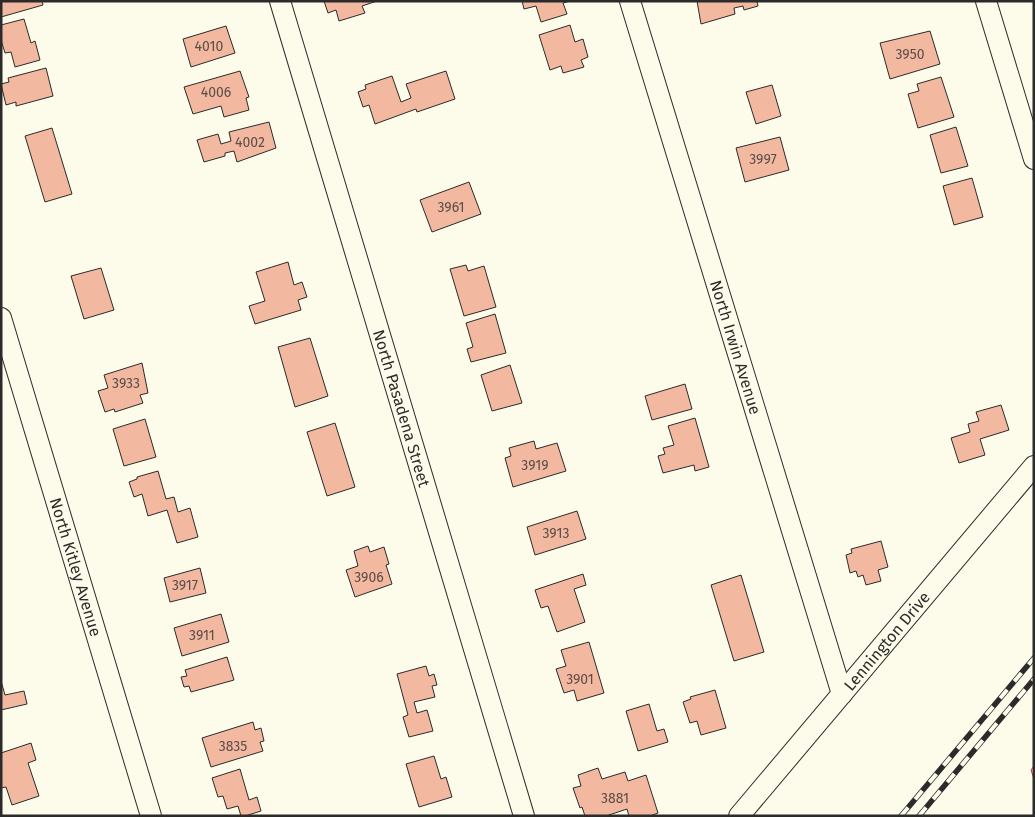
<svg xmlns="http://www.w3.org/2000/svg" width="1035" height="817" font-family="'Fira Sans',sans-serif">
<style>
.building{fill:#f2b8a0;stroke:#2b2b2b}
.lines{fill:none;stroke-linecap:round;stroke-linejoin:round}
.minor-casing{stroke:#2b2b2b;stroke-width:22}
.minor{stroke:#fdfbea;stroke-width:20}
.rail-casing{stroke:#2b2b2b;stroke-width:5.5}
.rail{stroke:#fdfbea;stroke-width:4;stroke-dasharray:11;stroke-linecap:butt}
.power{stroke:#c62828;stroke-width:1;stroke-dasharray:18 4 2.5 4;stroke-linecap:butt}
.labels{text-anchor:middle;stroke-width:4;stroke-linejoin:round;paint-order:stroke}
.number-label{font-size:14px;fill:#5d4e48}
.street-label{font-size:16px;fill:#2b2b2b;stroke:#fdfbea}
</style>
<rect width="100%" height="100%" fill="#fdfbea"/>
<g class="building">
<polygon points="1,1 42,1 43,5 1,17"/>
<polygon points="324,1 377,1 362,6 365,13 339,21 336,10 328,13"/>
<polygon points="522,1 570,1 563,3 567,14 541,22 536,6 524,9"/>
<polygon points="697,1 757,1 758,6 744,10 743,6 734,8 735,14 701,24"/>
<polygon points="24,19 31,43 35,41 40,60 15,67 11,52 5,53 1,40 1,25"/>
<polygon points="570,25 575,42 583,39 588,57 581,60 584,67 563,73 561,66 550,70 539,35"/>
<polygon points="226,26 235,53 191,67 183,39"/>
<polygon points="930,31 940,64 890,79 880,43"/>
<polygon points="46,68 53,96 16,106 16,102 6,105 1,84 9,82 8,78"/>
<polygon points="240,71 249,97 246,98 249,110 224,117 221,106 193,114 184,87"/>
<polygon points="446,71 455,99 417,112 416,109 375,124 369,105 363,107 358,92 366,89 365,85 392,76 401,102 411,98 406,84"/>
<polygon points="941,77 954,117 918,128 908,94 919,91 917,84"/>
<polygon points="772,85 781,116 756,124 746,92"/>
<polygon points="269,122 276,148 237,162 234,151 225,153 225,156 204,162 197,140 218,134 221,144 231,141 229,132"/>
<polygon points="956,127 968,166 941,173 930,135"/>
<polygon points="52,128 72,194 45,202 25,136"/>
<polygon points="780,137 789,170 745,182 736,148"/>
<polygon points="972,178 983,217 954,225 943,186"/>
<polygon points="469,182 481,214 432,232 420,200"/>
<polygon points="288,262 294,285 302,282 307,297 298,300 301,310 255,324 249,306 265,301 256,272"/>
<polygon points="466,265 468,271 484,266 496,307 464,316 450,269"/>
<polygon points="101,268 114,310 84,319 71,276"/>
<polygon points="495,314 506,353 471,362 467,349 473,347 466,323"/>
<polygon points="310,338 328,396 295,407 278,347"/>
<polygon points="142,363 148,393 140,395 143,403 115,412 114,409 105,412 98,391 108,388 104,375"/>
<polygon points="510,365 522,403 492,411 481,375"/>
<polygon points="685,384 692,409 652,420 645,396"/>
<polygon points="1001,405 1009,430 980,439 985,455 959,463 951,438 970,432 968,424 979,421 976,412"/>
<polygon points="695,418 709,467 695,471 694,465 663,473 658,456 665,454 663,448 674,445 668,426"/>
<polygon points="145,419 156,457 124,466 113,429"/>
<polygon points="335,423 355,487 327,496 307,432"/>
<polygon points="534,441 536,449 557,443 566,471 513,487 505,458 511,456 509,448"/>
<polygon points="158,471 166,499 174,497 178,512 190,508 198,537 177,543 167,510 148,516 142,494 134,497 129,482 137,479 137,477"/>
<polygon points="577,511 586,539 535,555 527,527"/>
<polygon points="881,541 888,567 878,570 881,581 866,585 863,575 858,577 856,571 850,573 846,555 852,553 851,549"/>
<polygon points="368,546 370,552 384,547 389,564 386,565 392,584 355,597 346,570 358,566 354,551"/>
<polygon points="200,568 206,593 170,602 164,578"/>
<polygon points="583,574 586,585 574,589 585,622 557,632 548,606 541,608 535,590"/>
<polygon points="741,575 764,652 734,661 711,585"/>
<polygon points="221,614 229,642 182,656 174,628"/>
<polygon points="589,642 604,693 577,701 574,690 564,693 556,669 566,666 561,650"/>
<polygon points="227,657 234,680 191,692 189,686 184,687 181,677 187,676 185,670"/>
<polygon points="426,666 429,676 434,674 437,685 432,686 435,697 414,702 417,713 427,710 433,731 409,737 403,717 408,715 397,674"/>
<polygon points="1,681 5,695 24,691 27,704 1,710"/>
<polygon points="715,690 726,728 701,735 697,721 690,723 683,702 691,699 690,697"/>
<polygon points="649,704 657,731 664,729 668,742 638,751 626,711"/>
<polygon points="253,722 255,730 261,728 264,741 260,742 263,751 211,767 202,738"/>
<polygon points="31,743 36,760 28,763 39,796 12,805 6,787 1,788 1,753"/>
<polygon points="434,756 441,779 446,777 452,797 419,807 406,764"/>
<polygon points="598,768 602,779 625,772 628,781 646,775 658,813 650,816 629,816 627,809 606,816 585,816 582,807 580,808 573,788 581,786 578,775"/>
<polygon points="240,769 249,800 257,797 261,811 245,816 241,816 238,806 227,809 223,796 218,797 212,778"/>
</g>
<g class="lines">
<defs>
<g id="minor">
<path id="s1" d="M280 1 524 816"/>
<path id="s2" d="M630 1 842 694"/>
<polyline points="986,1 1034,159"/>
<path id="s3" d="M1 318 151 816"/>
<path id="s4" d="M739 816 1034 466"/>
</g>
</defs>
<use href="#minor" class="minor-casing"/>
<use href="#minor" class="minor"/>
<defs>
<g id="rail">
<polyline points="901,816 1034,658"/>
<polyline points="919,816 1034,679"/>
</g>
</defs>
<use href="#rail" class="rail-casing"/>
<use href="#rail" class="rail"/>
<polyline class="power" points="1034,766 1031,770 1034,779"/>
</g>
<g class="labels">
<g class="number-label">
<text x="209" y="51">4010</text>
<text x="910" y="59">3950</text>
<text x="216" y="97">4006</text>
<text x="250" y="147">4002</text>
<text x="763" y="164">3997</text>
<text x="451" y="212">3961</text>
<text x="126" y="388">3933</text>
<text x="535" y="470">3919</text>
<text x="556" y="538">3913</text>
<text x="369" y="582">3906</text>
<text x="185" y="590">3917</text>
<text x="202" y="640">3911</text>
<text x="580" y="684">3901</text>
<text x="233" y="751">3835</text>
<text x="615" y="803">3881</text>
</g>
<g class="street-label">
<text dy="6" stroke="none"><textPath href="#s2" startOffset="362">North Irwin Avenue</textPath></text>
<text dy="6" stroke="none"><textPath href="#s1" startOffset="425">North Pasadena Street</textPath></text>
<text dy="6" stroke="none"><textPath href="#s3" startOffset="260">North Kitley Avenue</textPath></text>
<text dy="6" stroke="none"><textPath href="#s4" startOffset="229">Lennington Drive</textPath></text>
</g>
</g>
<rect width="1035" height="817" fill="none" stroke="#2b2b2b" stroke-width="5"/>
</svg>
